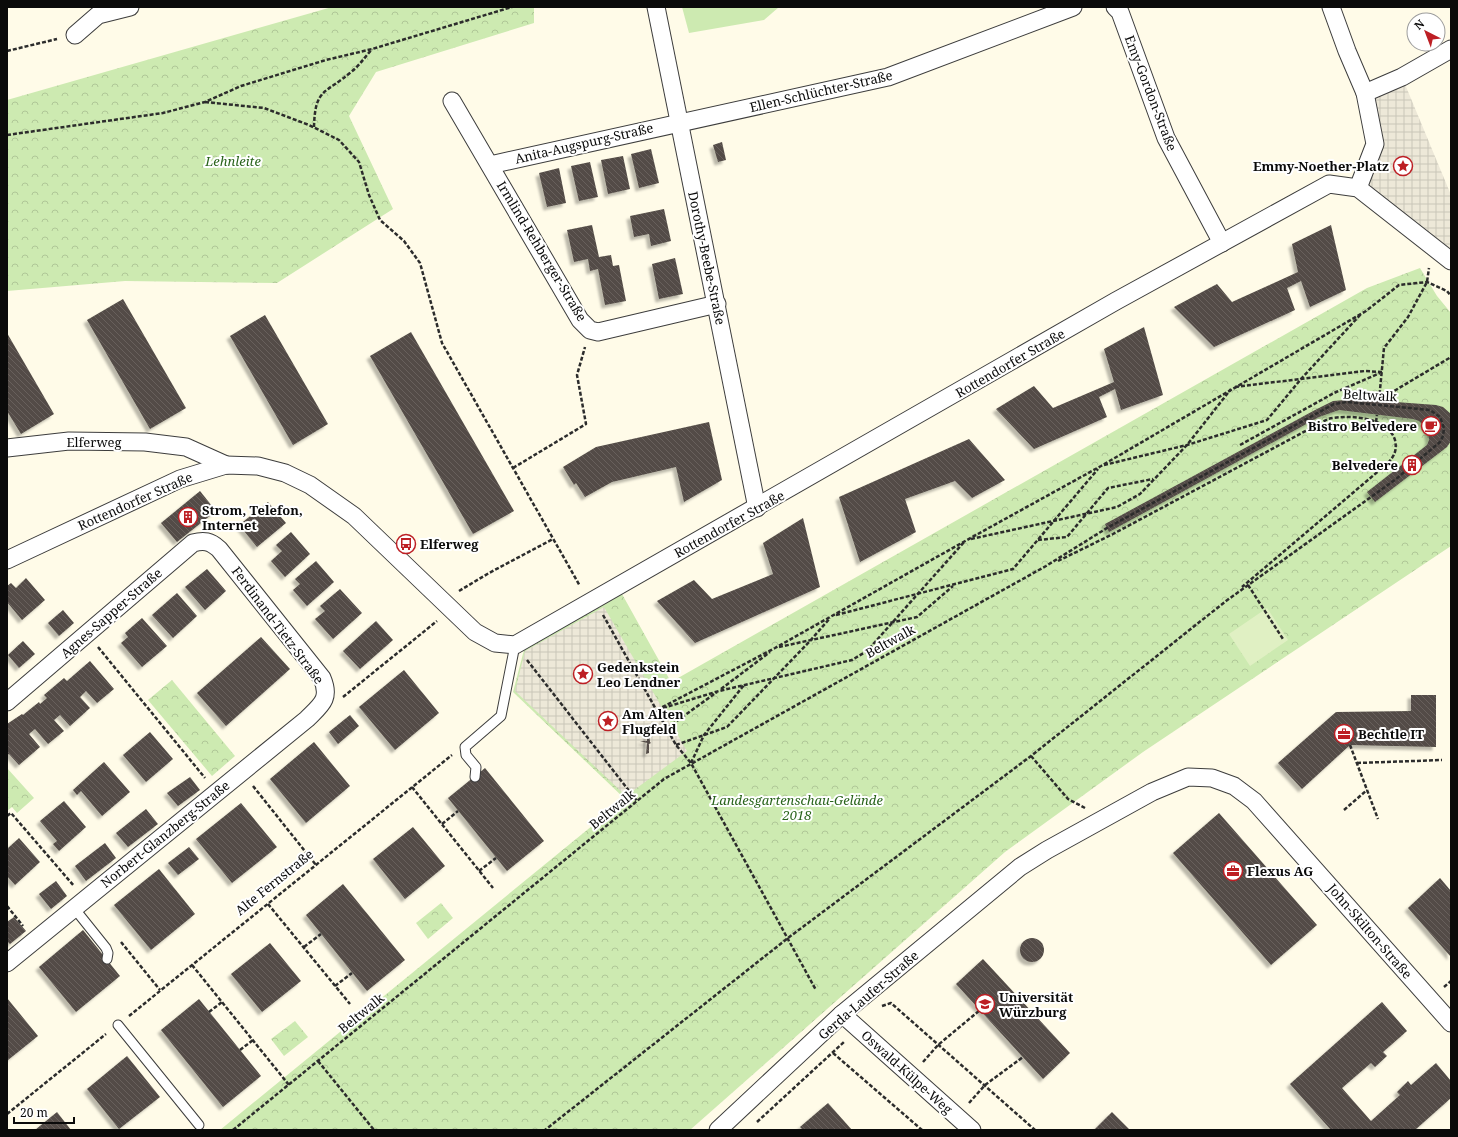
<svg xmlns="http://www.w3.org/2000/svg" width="1458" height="1137" font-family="'Noto Serif',serif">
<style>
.grass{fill:#cdeab1}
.park{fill:url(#park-crowns)}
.pitch{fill:#e0f0c3}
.plaza{fill:url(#plaza-grid)}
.building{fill:url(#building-back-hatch);filter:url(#shadow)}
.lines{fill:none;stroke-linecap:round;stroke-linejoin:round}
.lane-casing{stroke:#3d3d3d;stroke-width:11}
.street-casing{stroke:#3d3d3d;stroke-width:19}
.path{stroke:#2c2c2c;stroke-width:2.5;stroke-dasharray:4 2;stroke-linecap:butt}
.lane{stroke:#fff;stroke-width:9}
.street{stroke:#fff;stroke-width:17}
.labels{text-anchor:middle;stroke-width:4;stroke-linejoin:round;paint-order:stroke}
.street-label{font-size:13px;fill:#0a0a0a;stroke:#fff}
.park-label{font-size:13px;font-style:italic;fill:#28631a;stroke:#fff}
.poi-label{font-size:13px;font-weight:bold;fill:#0a0a0a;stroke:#fff;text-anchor:start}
</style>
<defs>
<pattern id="park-crowns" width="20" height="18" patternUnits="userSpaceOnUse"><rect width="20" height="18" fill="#cdeab1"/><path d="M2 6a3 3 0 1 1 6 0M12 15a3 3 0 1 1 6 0" fill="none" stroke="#afc797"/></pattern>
<pattern id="plaza-grid" width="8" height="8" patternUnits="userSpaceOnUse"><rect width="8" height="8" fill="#ede8d8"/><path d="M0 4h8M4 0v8" fill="none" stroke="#cac6b8"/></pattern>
<pattern id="building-back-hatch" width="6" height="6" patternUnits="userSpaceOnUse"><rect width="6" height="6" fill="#534c46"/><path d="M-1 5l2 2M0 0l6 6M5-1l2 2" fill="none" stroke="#67615c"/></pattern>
<filter id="shadow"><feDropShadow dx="-3.5" dy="3.5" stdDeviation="1" flood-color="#0004"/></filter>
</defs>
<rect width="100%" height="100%" fill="#fffbe8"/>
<polygon class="grass" points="682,7 779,7 764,20 689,33"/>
<g class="park">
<polygon points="332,7 534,7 534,23 376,72 349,116 393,209 277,283 125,281 7,291 7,100"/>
<polygon points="1420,268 1437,296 1451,313 1451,546 1143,752 1005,852 690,1130 220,1130 625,799 513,692 524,650 622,594 671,682 1367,288"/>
<polygon points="172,680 235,756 212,776 148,700"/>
<polygon points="7,768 34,798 17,813 12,807 7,811"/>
<polygon points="441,903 453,918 428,939 416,923"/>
<polygon points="295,1021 308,1037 284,1056 271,1039"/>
</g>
<polygon class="pitch" points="1267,608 1288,640 1250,666 1229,634"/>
<g class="plaza">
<polygon points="1402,77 1451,195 1451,251 1358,188 1375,144 1365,93"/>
<polygon points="604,607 687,751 626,796 515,691 525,651"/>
</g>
<g class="building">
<polygon points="722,142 726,160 718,162 713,145"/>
<polygon points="651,149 659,183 639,188 631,154"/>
<polygon points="623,156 630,189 608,194 601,160"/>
<polygon points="590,162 598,197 579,201 571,166"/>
<polygon points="559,168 566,203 547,207 539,173"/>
<polygon points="664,209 671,241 651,246 649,234 634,237 630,216"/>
<polygon points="592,225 599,257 611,255 613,266 619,265 626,301 605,305 598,269 590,271 588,259 574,262 567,230"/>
<polygon points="1331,225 1346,290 1310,307 1301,281 1287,288 1295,310 1214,347 1174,307 1217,284 1232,302 1298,272 1292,244"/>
<polygon points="675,258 683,294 659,299 652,264"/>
<polygon points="123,299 186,408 150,429 87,320"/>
<polygon points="265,315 328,424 293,445 230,336"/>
<polygon points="1144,327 1163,395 1121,410 1115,389 1099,397 1107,417 1034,449 996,409 1034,386 1053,408 1114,382 1104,349"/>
<polygon points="411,332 514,511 473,534 370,356"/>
<polygon points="7,333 54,414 21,434 7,411"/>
<polygon points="1356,399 1436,405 1443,407 1451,414 1451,441 1447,447 1375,502 1367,492 1427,445 1429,440 1427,429 1419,421 1413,419 1339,410 1319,417 1109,532 1105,524 1315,410 1333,401"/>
<polygon points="709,422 722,480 684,502 676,467 612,482 585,497 576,483 574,485 563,467 596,447"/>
<polygon points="969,439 1005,480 972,498 955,481 905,499 916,532 860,562 839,497"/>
<polygon points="200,491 216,511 177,542 161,523"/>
<polygon points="268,502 286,523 257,547 239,525"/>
<polygon points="803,518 820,587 695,643 657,601 694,580 712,599 773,574 763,543"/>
<polygon points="291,532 310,554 285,577 271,561 282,551 276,545"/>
<polygon points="316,561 334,582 307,606 293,590 300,584 295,579"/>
<polygon points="207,569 226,591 205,610 185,587"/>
<polygon points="26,578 45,600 22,620 7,602 7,586 11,583 16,588"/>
<polygon points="340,589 362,613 333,639 315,619 325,611 320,606"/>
<polygon points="177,593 197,616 173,638 152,615"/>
<polygon points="63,610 74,623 59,636 48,623"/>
<polygon points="142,618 167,646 142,667 121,643 128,637 125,633"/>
<polygon points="376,621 393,640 360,669 343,651"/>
<polygon points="261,637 290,669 226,726 197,693"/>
<polygon points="23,641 35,654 19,668 8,655"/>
<polygon points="90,661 114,689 97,703 86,691 80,697 90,708 70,726 60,715 54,720 64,731 48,744 35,729 29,734 40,747 19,765 9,754 7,755 7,724 22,714 23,715 39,702 40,704 47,698 44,695 64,678 67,681"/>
<polygon points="404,670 439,713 395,750 359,707"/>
<polygon points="1411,695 1436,695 1436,747 1350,745 1302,789 1278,763 1336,712 1411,711"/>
<polygon points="350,715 359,726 338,744 329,732"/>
<polygon points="649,730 650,742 651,743 649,744 649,753 646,754 647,743 640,741 647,741 647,731"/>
<polygon points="150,732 173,759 146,782 123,755"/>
<polygon points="314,742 350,786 306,823 270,779"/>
<polygon points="104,762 130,792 102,816 81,791 77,795 73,790"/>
<polygon points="485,768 544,841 507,871 448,798"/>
<polygon points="190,777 200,790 178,806 167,793"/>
<polygon points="64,801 86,827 59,851 53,844 57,841 40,821"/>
<polygon points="241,803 277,847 232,883 196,839"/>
<polygon points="146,809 158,824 128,847 116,833"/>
<polygon points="1219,813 1317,925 1271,965 1173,853"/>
<polygon points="413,827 445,866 405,899 373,859"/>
<polygon points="19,838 40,862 15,885 7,876 7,849"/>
<polygon points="105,843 116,858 86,881 75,866"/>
<polygon points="189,847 199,859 178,875 168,863"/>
<polygon points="159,869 195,914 151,950 114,905"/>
<polygon points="1440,878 1451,891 1451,957 1408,908"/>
<polygon points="56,881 67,896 51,909 39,894"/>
<polygon points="343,884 405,960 367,991 306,915"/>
<polygon points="14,917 26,931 10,944 7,941 7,922"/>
<polygon points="83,930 120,976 76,1012 39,967"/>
<circle cx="1032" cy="950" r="12"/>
<polygon points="270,943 301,981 262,1012 231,974"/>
<polygon points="983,959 1070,1053 1043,1079 956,984"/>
<polygon points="7,998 38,1036 8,1060 7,1059"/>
<polygon points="199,999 261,1076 223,1107 161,1030"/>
<polygon points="1382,1002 1407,1031 1383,1052 1387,1056 1375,1067 1371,1063 1342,1088 1371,1121 1400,1095 1397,1092 1408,1081 1411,1085 1436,1063 1451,1081 1451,1098 1415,1130 1331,1130 1290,1084"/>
<polygon points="127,1056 160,1097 119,1129 87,1089"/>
<polygon points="828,1103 852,1130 803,1130 800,1127"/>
<polygon points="57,1112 71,1130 35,1130"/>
<polygon points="1112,1112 1130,1130 1094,1130"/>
</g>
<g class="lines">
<defs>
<g id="lane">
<polyline points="475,777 476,767 466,755 465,747 501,716 515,645"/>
<polyline points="74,908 106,948 108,953 107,959"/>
<polyline points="118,1025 199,1125"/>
</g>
<g id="street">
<polyline points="656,7 757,508"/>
<polyline points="1115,7 1120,12 1166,138 1222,243"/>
<polyline points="1331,7 1347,51 1365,93 1375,144 1358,188"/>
<polyline points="75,35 98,15 130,7"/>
<polyline points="1365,93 1402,77 1451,49"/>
<polyline points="452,101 580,320 590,330 598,332 717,304"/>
<polyline points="490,165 888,77 1073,7"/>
<polyline points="7,448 69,441 145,442 186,447 226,465"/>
<polyline points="7,560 180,479 226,465 258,466 285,473 310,485 354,516 475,632 495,643 515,645 1116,301 1329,184 1358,188 1451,261"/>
<path d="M7 702 193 543C204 540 210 541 219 549L322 678C331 699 321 705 307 719L7 963"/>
<polyline points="842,1014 972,1130"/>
<polyline points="718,1130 842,1014 1020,867 1047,850 1152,792 1188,777 1212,778 1234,786 1254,801 1451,1023"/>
</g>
</defs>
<use href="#lane" class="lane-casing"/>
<use href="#street" class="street-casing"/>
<g class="path">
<polyline points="7,51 57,39"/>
<polyline points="205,102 264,108 309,125 339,140 359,162 369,195 380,220 404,241 420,263 442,343 580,586"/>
<path d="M314 127C315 87 326 94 351 72 359 66 365 57 372 49"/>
<polyline points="7,135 163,113 205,102 241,86 326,60 372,49 512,7"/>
<polyline points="1235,387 1365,371 1382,372"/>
<polyline points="1379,400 1384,348 1408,317 1427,282 1429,268"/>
<polyline points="1379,400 1451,357"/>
<polyline points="1376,422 1377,415"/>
<polyline points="1240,445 1334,393 1380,373"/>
<polyline points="1104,465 1187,445 1267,420 1301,379 1361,314"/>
<polyline points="513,468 586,424 577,375 585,347"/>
<polyline points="971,539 1117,507 1140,494 1187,445 1231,389"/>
<polyline points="1038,540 1067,537 1108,488 1153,479"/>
<path d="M1058 561 1113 534 1328 419C1348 414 1388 417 1395 440 1397 450 1395 455 1388 463L1242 587"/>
<polyline points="1248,585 1283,639"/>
<polyline points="459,591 489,573 553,539"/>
<polyline points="603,615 676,745 691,763 816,990"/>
<polyline points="836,615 1013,569 1098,469"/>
<polyline points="98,647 205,778"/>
<polyline points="779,647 917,617 953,586"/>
<polyline points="527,660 637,801"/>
<polyline points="721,689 770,652"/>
<polyline points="343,697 437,621"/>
<polyline points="663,708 719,691 852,660 867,651 965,541"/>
<polyline points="657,710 775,648 967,540 1101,466 1366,311 1399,285 1427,282 1447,291 1451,296"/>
<polyline points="667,728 717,692"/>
<polyline points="676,745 727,727 810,641 830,618"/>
<polyline points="1350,745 1378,819"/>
<polyline points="1031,756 1068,799 1085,808"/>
<polyline points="691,763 704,735 744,685"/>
<polyline points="1357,763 1442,760"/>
<polyline points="253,786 316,865"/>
<polyline points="412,787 493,888"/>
<polyline points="1344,810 1367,790"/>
<polyline points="7,816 11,813 74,886"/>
<polyline points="442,824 458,811"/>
<polyline points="479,871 496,858"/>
<polyline points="268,904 350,1004"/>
<polyline points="7,906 23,926"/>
<polyline points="121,942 160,990"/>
<polyline points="304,947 321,934"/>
<polyline points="192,965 289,1085"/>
<polyline points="335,986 352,973"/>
<polyline points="1444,987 1451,981"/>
<polyline points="882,1006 891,1003 1035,1130"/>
<polyline points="209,1012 222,1002"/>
<polyline points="129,1016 452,755"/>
<polyline points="240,1050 253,1040"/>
<polyline points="833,1053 922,1130"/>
<polyline points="318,1061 374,1130"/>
<polyline points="923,1062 938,1045 980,1010"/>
<polyline points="969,1103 985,1085 1023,1057"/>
<polyline points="7,1114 106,1034"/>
<polyline points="757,1122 845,1041"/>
<polyline points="233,1130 664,779 1046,566 1107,528 1334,404 1347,402 1430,410 1440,417 1444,428 1443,436 1440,442 1396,479 1226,601 1031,756 788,938 545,1130"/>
</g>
<use href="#lane" class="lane"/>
<use href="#street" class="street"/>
</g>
<defs>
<symbol id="sight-ring" viewBox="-11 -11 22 22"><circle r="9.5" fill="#fff" stroke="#bd1f24" stroke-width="1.5"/><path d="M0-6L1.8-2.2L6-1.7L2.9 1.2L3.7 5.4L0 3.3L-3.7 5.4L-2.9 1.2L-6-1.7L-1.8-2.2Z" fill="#bd1f24"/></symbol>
<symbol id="cafe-ring" viewBox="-11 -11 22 22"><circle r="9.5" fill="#fff" stroke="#bd1f24" stroke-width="1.5"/><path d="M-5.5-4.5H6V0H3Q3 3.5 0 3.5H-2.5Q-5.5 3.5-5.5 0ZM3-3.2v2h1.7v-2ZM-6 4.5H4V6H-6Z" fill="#bd1f24"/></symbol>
<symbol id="building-ring" viewBox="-11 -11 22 22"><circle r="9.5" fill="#fff" stroke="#bd1f24" stroke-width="1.5"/><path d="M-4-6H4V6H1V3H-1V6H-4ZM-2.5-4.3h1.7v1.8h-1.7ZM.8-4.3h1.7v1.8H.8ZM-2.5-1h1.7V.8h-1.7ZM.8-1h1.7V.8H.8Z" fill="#bd1f24"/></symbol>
<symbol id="bus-ring" viewBox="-11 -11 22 22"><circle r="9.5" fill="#fff" stroke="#bd1f24" stroke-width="1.5"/><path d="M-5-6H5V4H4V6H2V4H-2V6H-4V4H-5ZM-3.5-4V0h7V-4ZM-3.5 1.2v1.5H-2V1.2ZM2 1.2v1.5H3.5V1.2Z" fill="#bd1f24"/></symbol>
<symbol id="office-ring" viewBox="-11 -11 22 22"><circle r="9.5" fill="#fff" stroke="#bd1f24" stroke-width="1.5"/><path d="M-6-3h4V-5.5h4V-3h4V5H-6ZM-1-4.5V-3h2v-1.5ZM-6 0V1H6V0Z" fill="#bd1f24"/></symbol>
<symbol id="university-ring" viewBox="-11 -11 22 22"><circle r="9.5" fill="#fff" stroke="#bd1f24" stroke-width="1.5"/><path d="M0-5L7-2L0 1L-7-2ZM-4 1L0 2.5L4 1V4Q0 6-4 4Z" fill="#bd1f24"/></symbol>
</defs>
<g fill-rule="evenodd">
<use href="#sight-ring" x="1392" y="155" width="22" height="22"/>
<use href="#cafe-ring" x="1420" y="415" width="22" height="22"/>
<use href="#building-ring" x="1401" y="454" width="22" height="22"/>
<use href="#building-ring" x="177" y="506" width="22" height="22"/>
<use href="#bus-ring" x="395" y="533" width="22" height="22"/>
<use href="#sight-ring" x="572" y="663" width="22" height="22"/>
<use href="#sight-ring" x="597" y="710" width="22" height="22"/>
<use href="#office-ring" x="1333" y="723" width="22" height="22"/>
<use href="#office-ring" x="1222" y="860" width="22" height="22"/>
<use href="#university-ring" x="974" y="993" width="22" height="22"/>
</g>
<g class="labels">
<g class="street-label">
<text transform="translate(821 91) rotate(-13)" y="5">Ellen-Schlüchter-Straße</text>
<text transform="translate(1151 93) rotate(69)" y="5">Emy-Gordon-Straße</text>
<text transform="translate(584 143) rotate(-13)" y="5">Anita-Augspurg-Straße</text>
<text transform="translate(542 251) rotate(59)" y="5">Irmlind-Rehberger-Straße</text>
<text transform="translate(707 258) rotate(78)" y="5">Dorothy-Beebe-Straße</text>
<text transform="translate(1010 363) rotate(-30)" y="5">Rottendorfer Straße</text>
<text transform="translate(1370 395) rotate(3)" y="5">Beltwalk</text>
<text x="94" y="447">Elferweg</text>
<text transform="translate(135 501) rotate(-24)" y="5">Rottendorfer Straße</text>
<text transform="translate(729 524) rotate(-29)" y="5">Rottendorfer Straße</text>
<text transform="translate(111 613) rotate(-41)" y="5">Agnes-Sapper-Straße</text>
<text transform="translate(278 625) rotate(53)" y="5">Ferdinand-Tietz-Straße</text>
<text transform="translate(890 641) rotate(-29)" y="5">Beltwalk</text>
<text transform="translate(612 809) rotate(-39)" y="5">Beltwalk</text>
<text transform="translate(165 834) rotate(-39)" y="5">Norbert-Glanzberg-Straße</text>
<text transform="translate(274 882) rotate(-39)" y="5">Alte Fernstraße</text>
<text transform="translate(1370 931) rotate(49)" y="5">John-Skilton-Straße</text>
<text transform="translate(868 995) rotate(-41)" y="5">Gerda-Laufer-Straße</text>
<text transform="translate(361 1013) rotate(-39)" y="5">Beltwalk</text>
<text transform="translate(907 1072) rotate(42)" y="5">Oswald-Külpe-Weg</text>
</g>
<g class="park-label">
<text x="233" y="166">Lehnleite</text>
<text x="797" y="805">Landesgartenschau-Gelände<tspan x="797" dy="15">2018</tspan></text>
</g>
<g class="poi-label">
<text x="1389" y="171" text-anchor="end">Emmy-Noether-Platz</text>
<text x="1417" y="431" text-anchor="end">Bistro Belvedere</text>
<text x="1398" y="470" text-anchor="end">Belvedere</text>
<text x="202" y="515">Strom, Telefon,<tspan x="202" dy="15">Internet</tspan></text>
<text x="420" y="549">Elferweg</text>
<text x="597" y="672">Gedenkstein<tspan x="597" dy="15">Leo Lendner</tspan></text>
<text x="622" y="719">Am Alten<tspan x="622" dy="15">Flugfeld</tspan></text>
<text x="1358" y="739">Bechtle IT</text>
<text x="1247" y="876">Flexus AG</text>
<text x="999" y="1002">Universität<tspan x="999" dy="15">Würzburg</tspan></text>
</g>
</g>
<rect width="1458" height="1137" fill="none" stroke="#0a0a0a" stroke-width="16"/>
<g transform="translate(1426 32) rotate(318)"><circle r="19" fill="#ffffff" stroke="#9d9d9d"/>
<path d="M0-3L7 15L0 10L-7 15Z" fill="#bd1f24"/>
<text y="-6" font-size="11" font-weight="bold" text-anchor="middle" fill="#0a0a0a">N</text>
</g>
<path d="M14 1117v6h60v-6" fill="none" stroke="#0a0a0a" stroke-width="2"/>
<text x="20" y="1117" font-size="12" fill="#0a0a0a" stroke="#ffffff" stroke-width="3" paint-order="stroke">20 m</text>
</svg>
